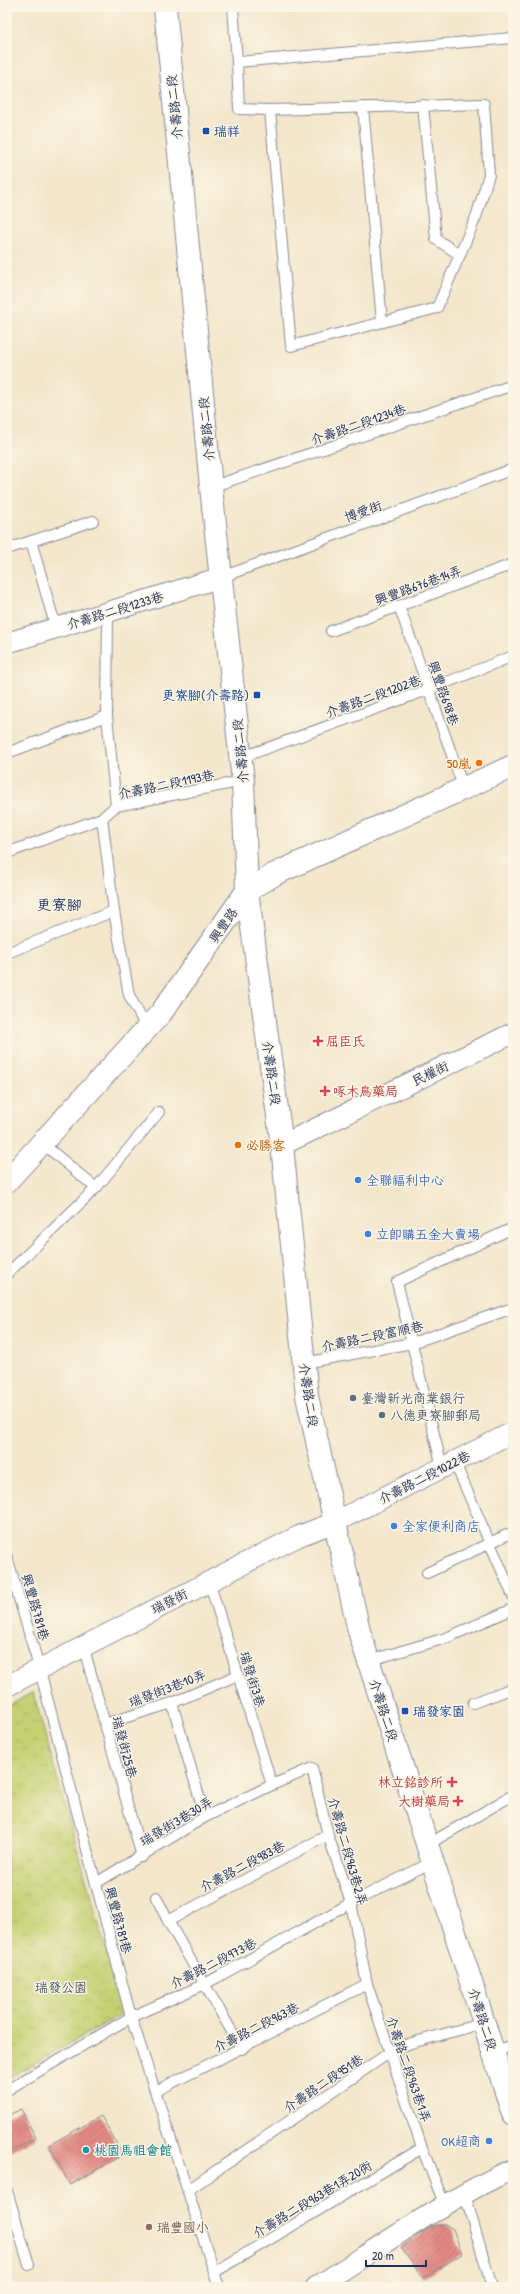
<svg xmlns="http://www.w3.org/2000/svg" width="520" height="2294" font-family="'Patrick Hand','LXGW WenKai TC',sans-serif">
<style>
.park{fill:url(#park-crowns);stroke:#708068}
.building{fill:url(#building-hatch)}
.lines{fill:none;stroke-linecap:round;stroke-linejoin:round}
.lane-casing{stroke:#878a94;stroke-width:12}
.street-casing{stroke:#878a94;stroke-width:22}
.secondary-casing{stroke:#878a94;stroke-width:24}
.primary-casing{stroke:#878a94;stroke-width:24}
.lane{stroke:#fff;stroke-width:10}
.street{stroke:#fff;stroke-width:20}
.secondary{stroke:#fff;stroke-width:22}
.primary{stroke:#fff;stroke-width:22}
.transit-dot{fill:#1a4fb4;stroke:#fcf5e5;stroke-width:1.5}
.food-dot{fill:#e8710a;stroke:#fcf5e5;stroke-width:1.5}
.health-dot{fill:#e0444e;stroke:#fcf5e5;stroke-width:1.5}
.shop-dot{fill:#3f7fe0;stroke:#fcf5e5;stroke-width:1.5}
.service-dot{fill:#5c6f8a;stroke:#fcf5e5;stroke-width:1.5}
.culture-dot{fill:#0f9aa8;stroke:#fcf5e5;stroke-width:1.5}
.education-dot{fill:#8d6e63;stroke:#fcf5e5;stroke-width:1.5}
.labels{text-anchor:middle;stroke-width:3;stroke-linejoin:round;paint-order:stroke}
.street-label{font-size:13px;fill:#1b2f5e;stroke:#fcf5e5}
.transit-label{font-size:13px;fill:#164399;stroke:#fcf5e5;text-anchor:start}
.food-label{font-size:13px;fill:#c56008;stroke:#fcf5e5;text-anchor:end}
.health-label{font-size:13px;fill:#be3a42;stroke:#fcf5e5;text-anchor:start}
.shop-label{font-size:13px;fill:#366cbe;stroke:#fcf5e5;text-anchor:start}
.service-label{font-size:13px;fill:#4e5e75;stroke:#fcf5e5;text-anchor:start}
.park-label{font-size:13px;fill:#455763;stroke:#fcf5e5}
.culture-label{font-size:13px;fill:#0d838f;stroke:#fcf5e5;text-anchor:start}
.education-label{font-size:13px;fill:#785e54;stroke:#fcf5e5;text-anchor:start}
.quarter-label{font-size:15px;fill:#1b2f5e;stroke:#fcf5e5}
</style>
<defs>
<pattern id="park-crowns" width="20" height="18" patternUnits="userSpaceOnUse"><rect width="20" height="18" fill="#c4d071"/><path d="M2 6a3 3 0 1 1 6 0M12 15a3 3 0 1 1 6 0" fill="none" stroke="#a8b364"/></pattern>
<pattern id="building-hatch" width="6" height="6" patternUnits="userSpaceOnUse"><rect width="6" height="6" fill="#e38a84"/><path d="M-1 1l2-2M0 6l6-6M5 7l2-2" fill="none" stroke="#b7716f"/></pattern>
</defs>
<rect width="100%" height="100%" fill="#fcf5e5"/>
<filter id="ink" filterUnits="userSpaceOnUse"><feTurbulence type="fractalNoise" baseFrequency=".025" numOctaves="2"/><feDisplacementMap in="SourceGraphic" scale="8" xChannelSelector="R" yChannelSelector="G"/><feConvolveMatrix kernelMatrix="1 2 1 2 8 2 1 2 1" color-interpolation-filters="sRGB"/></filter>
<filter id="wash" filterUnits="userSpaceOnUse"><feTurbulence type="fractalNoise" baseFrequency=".012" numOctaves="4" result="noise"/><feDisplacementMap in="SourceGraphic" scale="16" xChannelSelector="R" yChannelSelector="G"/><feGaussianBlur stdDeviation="0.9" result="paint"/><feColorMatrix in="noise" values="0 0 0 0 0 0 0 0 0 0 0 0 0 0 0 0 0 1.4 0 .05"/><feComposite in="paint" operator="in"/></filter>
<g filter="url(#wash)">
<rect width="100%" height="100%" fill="#f3e6cb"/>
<polygon class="park" points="33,1692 124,2013 7,2079 7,1707"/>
<g id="blocks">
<g class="building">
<polygon points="21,2109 36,2138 7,2153 7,2116"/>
<polygon points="101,2116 123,2155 70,2185 49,2145"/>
<polygon points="445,2224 453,2229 462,2254 423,2278 401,2248 430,2227"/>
</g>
</g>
</g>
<g filter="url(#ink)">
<use href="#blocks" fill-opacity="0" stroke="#878a94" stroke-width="1"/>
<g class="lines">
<defs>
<g id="lane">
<polyline points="233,7 237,62 513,38"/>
<polyline points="237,62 239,109 270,110 291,346 437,308 476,217 489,175 484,104 270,110"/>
<polyline points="423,105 436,239 460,255"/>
<polyline points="363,107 382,322"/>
<polyline points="211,487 513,385"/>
<polyline points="31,541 56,628"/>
<polyline points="7,549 93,521"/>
<polyline points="222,577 513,469"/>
<polyline points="399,606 464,789"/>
<polyline points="108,613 107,716 116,806"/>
<polyline points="331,631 513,564"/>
<polyline points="7,753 107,716"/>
<polyline points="240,758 430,689 513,656"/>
<polyline points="102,818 114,911 129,995 147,1029"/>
<polyline points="7,853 102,818 116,806 243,781"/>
<polyline points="7,953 114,911"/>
<polyline points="42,1143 96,1188"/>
<polyline points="7,1274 96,1188 159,1112"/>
<polyline points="304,1363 412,1343 513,1308"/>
<polyline points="454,1461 513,1596"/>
<polyline points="442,1467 397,1282 513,1228"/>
<polyline points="7,1557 39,1667 131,2017 219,2287"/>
<polyline points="427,1573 513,1532"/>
<polyline points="209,1581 272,1785"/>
<polyline points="83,1645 142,1857"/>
<polyline points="368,1661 446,1638 513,1609"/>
<polyline points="172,1703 205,1817"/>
<polyline points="473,1703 513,1688"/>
<polyline points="105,1724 172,1703 238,1675"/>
<polyline points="427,1845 513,1795"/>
<polyline points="96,1883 205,1817 272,1785 312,1768 328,1835 351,1903 367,1984 422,2148 445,2206"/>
<polyline points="156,1897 168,1921 242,2049"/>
<polyline points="168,1921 328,1835"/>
<polyline points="493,2052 513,2045"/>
<polyline points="7,2090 131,2017 205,1984 351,1903 432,1862"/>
<polyline points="156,2091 367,1984"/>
<polyline points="188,2190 389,2053 408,2044 484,2023"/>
<polyline points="7,2191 29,2265"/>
<polyline points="465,2195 492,2287"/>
<polyline points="215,2272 422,2148"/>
</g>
<g id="street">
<polyline points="7,643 222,577"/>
<polyline points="282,1145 513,1033"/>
<polyline points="7,1686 257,1557 299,1536 335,1522 513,1432"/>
<path d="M316 2287C380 2247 445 2200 513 2169"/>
</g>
<polyline id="secondary" points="7,1181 161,1013 247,891 275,874 513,766"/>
<polyline id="primary" points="165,7 211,487 243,781 247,891 282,1145 307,1396 359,1631 513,2114"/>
</defs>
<use href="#lane" class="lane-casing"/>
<use href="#street" class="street-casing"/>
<use href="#secondary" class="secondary-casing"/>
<use href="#primary" class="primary-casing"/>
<use href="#lane" class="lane"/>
<use href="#street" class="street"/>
<use href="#secondary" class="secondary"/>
<use href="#primary" class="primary"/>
</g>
</g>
<g class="transit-dot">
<rect x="202" y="127" width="8" height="8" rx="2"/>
<rect x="253" y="691" width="8" height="8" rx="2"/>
<rect x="401" y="1707" width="8" height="8" rx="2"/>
</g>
<g class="food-dot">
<circle cx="479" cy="763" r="4"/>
<circle cx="238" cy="1145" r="4"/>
</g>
<g class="health-dot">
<path d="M316 1035h4v4h4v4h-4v4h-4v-4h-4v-4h4z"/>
<path d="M323 1085h4v4h4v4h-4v4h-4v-4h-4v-4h4z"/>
<path d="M450 1776h4v4h4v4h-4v4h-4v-4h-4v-4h4z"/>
<path d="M456 1795h4v4h4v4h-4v4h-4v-4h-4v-4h4z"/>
</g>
<g class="shop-dot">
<circle cx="358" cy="1180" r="4"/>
<circle cx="368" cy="1234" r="4"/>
<circle cx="394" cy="1526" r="4"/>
<circle cx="489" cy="2141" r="4"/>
</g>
<g class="service-dot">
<circle cx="353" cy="1398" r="4"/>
<circle cx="382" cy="1415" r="4"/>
</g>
<circle class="culture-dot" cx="86" cy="2150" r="4"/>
<circle class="education-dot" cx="149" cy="2227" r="4"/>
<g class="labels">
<g class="street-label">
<text transform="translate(174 107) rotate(-96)" y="5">介壽路二段</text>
<text transform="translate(358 424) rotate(-19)" y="5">介壽路二段1234巷</text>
<text transform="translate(206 429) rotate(-96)" y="5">介壽路二段</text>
<text transform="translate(363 511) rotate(-20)" y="5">博愛街</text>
<text transform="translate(418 585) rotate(-20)" y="5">興豐路676巷14弄</text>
<text transform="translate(115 610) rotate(-17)" y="5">介壽路二段1233巷</text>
<text transform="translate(444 693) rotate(71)" y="5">興豐路698巷</text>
<text transform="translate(373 696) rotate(-20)" y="5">介壽路二段1202巷</text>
<text transform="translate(240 751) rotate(-96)" y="5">介壽路二段</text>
<text transform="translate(166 784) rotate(-12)" y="5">介壽路二段1193巷</text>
<text transform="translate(223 925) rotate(-55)" y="5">興豐路</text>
<text transform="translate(272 1073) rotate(82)" y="5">介壽路二段</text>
<text transform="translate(430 1073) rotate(-26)" y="5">民權街</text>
<text transform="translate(372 1336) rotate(-12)" y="5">介壽路二段富順巷</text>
<text transform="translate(309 1395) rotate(81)" y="5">介壽路二段</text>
<text transform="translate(424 1477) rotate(-27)" y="5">介壽路二段1022巷</text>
<text transform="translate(169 1601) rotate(-27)" y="5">瑞發街</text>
<text transform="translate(36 1607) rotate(74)" y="5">興豐路781巷</text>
<text transform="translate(253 1679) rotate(73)" y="5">瑞發街3巷</text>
<text transform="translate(167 1688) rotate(-21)" y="5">瑞發街3巷10弄</text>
<text transform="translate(384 1710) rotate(72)" y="5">介壽路二段</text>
<text transform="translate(125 1747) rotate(75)" y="5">瑞發街25巷</text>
<text transform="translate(176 1821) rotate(-31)" y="5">瑞發街3巷30弄</text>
<text transform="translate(348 1851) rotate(74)" y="5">介壽路二段963巷2弄</text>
<text transform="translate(242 1866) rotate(-28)" y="5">介壽路二段983巷</text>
<text transform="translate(119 1920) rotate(75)" y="5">興豐路781巷</text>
<text transform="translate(213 1963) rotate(-27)" y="5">介壽路二段973巷</text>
<text transform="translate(483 2019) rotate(72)" y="5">介壽路二段</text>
<text transform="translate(256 2027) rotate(-27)" y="5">介壽路二段963巷</text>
<text transform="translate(409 2069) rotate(71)" y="5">介壽路二段963巷1弄</text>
<text transform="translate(323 2083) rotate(-34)" y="5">介壽路二段951巷</text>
<text transform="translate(312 2199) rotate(-31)" y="5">介壽路二段963巷1弄20衖</text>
</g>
<g class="transit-label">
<text x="214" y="136">瑞祥</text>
<text x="249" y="700" text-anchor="end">更寮腳(介壽路)</text>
<text x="413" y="1716">瑞發家園</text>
</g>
<g class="food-label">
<text x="471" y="768">50嵐</text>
<text x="246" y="1150" text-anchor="start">必勝客</text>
</g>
<g class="health-label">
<text x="326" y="1046">屈臣氏</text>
<text x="333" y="1096">啄木鳥藥局</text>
<text x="443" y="1787" text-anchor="end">林立銘診所</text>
<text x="450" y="1806" text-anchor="end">大樹藥局</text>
</g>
<g class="shop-label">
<text x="366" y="1185">全聯福利中心</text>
<text x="376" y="1239">立即購五金大賣場</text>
<text x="402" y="1531">全家便利商店</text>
<text x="481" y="2146" text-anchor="end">OK超商</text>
</g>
<g class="service-label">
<text x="361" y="1403">臺灣新光商業銀行</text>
<text x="390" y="1420">八德更寮腳郵局</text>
</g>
<g class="park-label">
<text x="61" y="1992">瑞發公園</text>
</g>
<g class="culture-label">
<text x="94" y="2155">桃園馬祖會館</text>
</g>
<g class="education-label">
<text x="157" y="2232">瑞豐國小</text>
</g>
<g class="quarter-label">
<text x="59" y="910">更寮腳</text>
</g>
</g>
<rect width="520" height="2294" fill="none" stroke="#fcf5e5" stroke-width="24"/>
<path d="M366 2260v6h60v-6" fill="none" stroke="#1b2f5e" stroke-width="2"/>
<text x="372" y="2260" font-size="12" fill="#1b2f5e" stroke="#fcf5e5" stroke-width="3" paint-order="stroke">20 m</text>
</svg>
